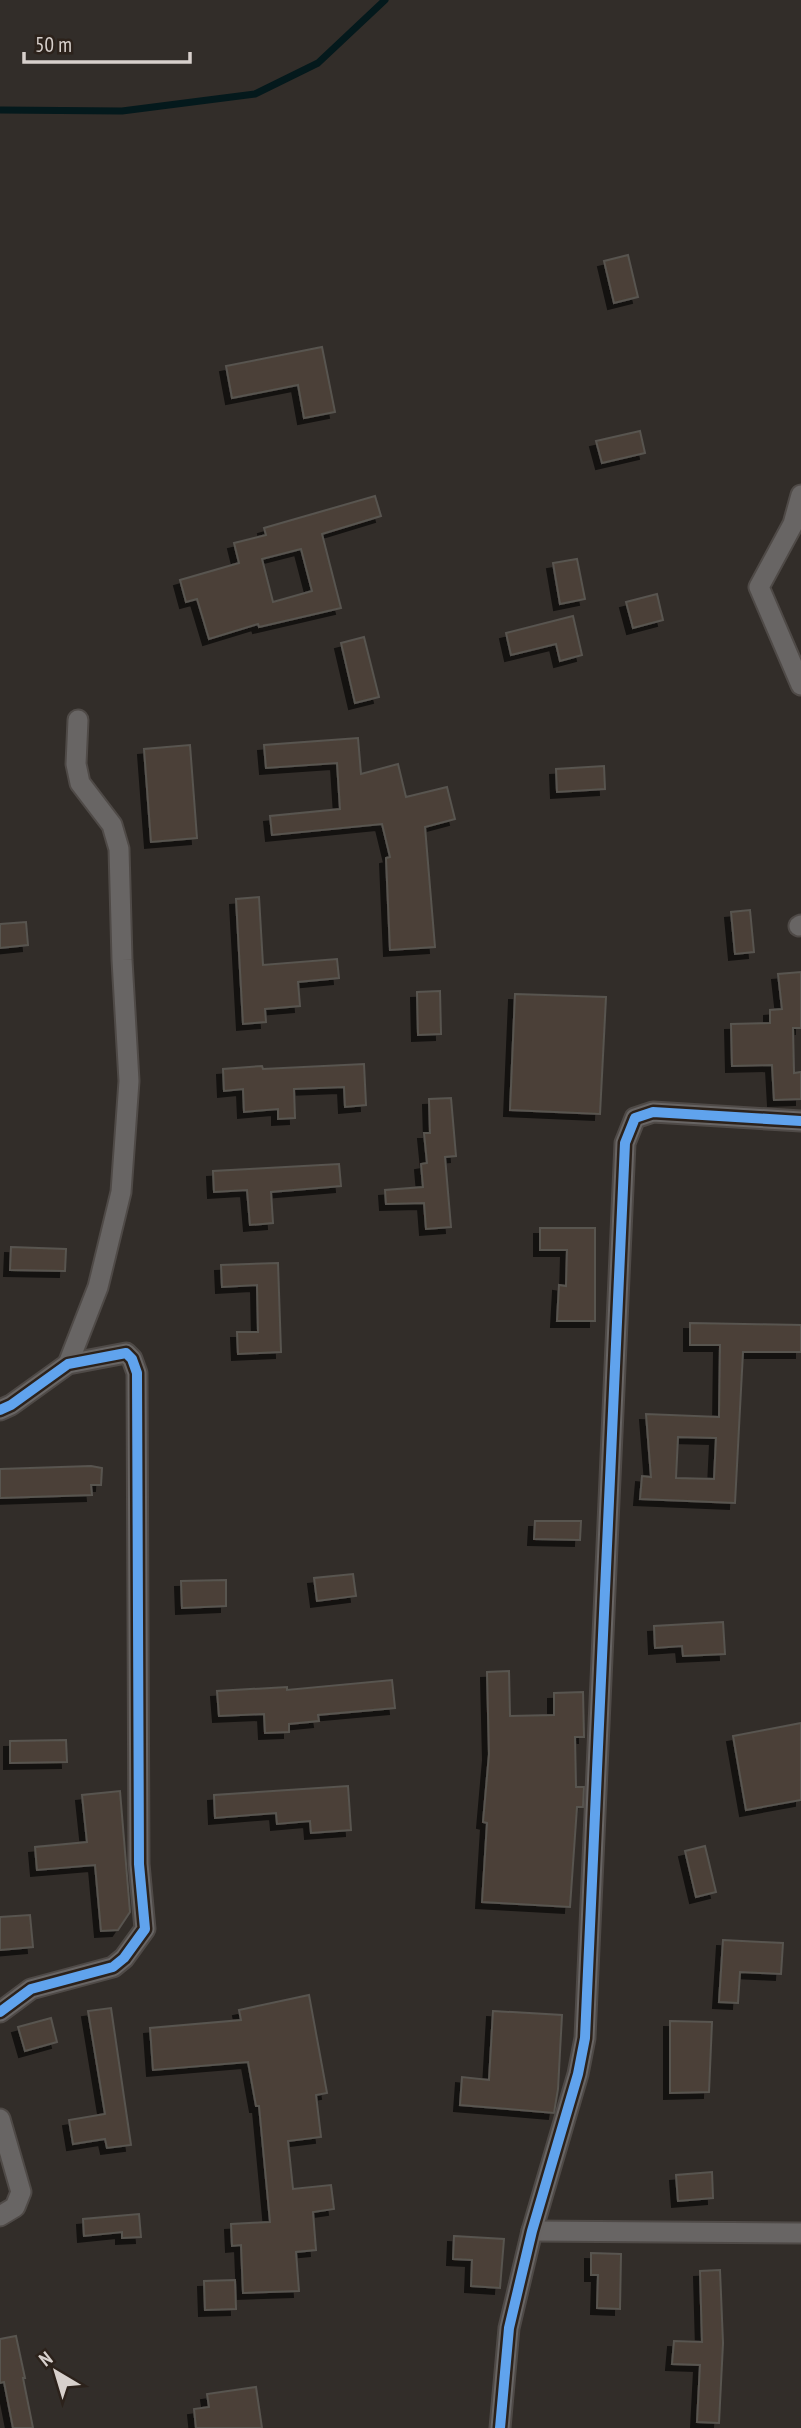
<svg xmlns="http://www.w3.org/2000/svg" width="801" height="2428" font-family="'PT Sans Narrow',sans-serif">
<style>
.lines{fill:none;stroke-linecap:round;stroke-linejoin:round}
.stream{stroke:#04191c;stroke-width:7}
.building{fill:#4b4137;stroke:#585450;stroke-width:2;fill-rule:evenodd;filter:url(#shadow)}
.minor-casing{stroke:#4f4a47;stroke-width:23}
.minor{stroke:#686564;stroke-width:19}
.cycleway-casing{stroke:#2c221b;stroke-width:15}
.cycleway{stroke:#60a3ed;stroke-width:10}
</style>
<defs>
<filter id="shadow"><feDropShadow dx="-6" dy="6" stdDeviation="0" flood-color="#0009"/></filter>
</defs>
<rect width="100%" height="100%" fill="#322d29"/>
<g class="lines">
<polyline class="stream" points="0,110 122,111 255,94 318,63 385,0"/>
</g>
<g class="building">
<polygon points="628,255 638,297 614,303 604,261"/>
<polygon points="322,347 335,412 304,418 298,385 232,398 226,366"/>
<polygon points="640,431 645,453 602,463 596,441"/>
<path d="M375 496 381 516 322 534 341 608 259 627 258 624 209 639 197 599 186 602 180 580 239 563 234 543 266 535 264 528ZM301 549 312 591 273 602 262 559Z"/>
<polygon points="577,559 585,599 560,604 553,563"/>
<polygon points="657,594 663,620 633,628 626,602"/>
<polygon points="573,616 582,655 560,661 556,644 511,655 506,633"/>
<polygon points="364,637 379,697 355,703 341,643"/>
<polygon points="358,738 361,774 398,764 406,797 447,787 455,819 425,827 435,947 390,950 386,858 390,857 382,824 272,835 270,816 340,809 337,763 266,768 264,745"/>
<polygon points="190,745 197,838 151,842 144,749"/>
<polygon points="604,766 605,789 557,792 556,769"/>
<polygon points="259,897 263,965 337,959 339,978 298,982 300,1006 265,1009 266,1022 243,1024 236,899"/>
<polygon points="750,910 754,952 735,954 731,912"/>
<polygon points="26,922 28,945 0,948 0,924"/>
<polygon points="801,972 801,1028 793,1028 794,1073 801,1072 801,1099 774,1100 772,1065 732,1066 731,1024 770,1023 770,1010 782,1009 778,974"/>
<polygon points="440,991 441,1034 418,1035 417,992"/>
<polygon points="515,994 606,997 600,1114 510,1110"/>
<polygon points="364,1064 366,1105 345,1107 344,1087 294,1089 295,1118 278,1119 278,1109 244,1112 243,1089 224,1091 223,1069 262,1066 263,1069"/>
<polygon points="451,1098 456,1156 445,1157 451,1227 426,1229 424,1203 386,1204 385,1190 423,1187 421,1164 427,1163 424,1133 430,1133 429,1099"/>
<polygon points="339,1164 341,1186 271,1192 273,1223 250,1225 247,1190 214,1192 213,1171"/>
<polygon points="540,1228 595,1228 595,1321 557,1321 559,1285 566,1286 567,1250 540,1250"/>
<polygon points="11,1247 66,1249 65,1271 10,1270"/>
<polygon points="278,1263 281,1352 238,1354 237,1332 258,1332 257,1285 222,1287 221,1265"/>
<path d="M690 1323 801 1325V1352H743L735 1503 640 1499 642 1476 651 1477 646 1414 719 1417 720 1345H690ZM678 1437 716 1438 714 1479 676 1478Z"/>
<polygon points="91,1466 102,1468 101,1485 91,1485 92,1495 0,1498 0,1469"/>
<polygon points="535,1521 581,1521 580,1540 534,1539"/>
<polygon points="353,1574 356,1596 317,1601 314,1578"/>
<polygon points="226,1580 226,1606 182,1608 181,1581"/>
<polygon points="723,1622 725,1654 683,1656 682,1646 655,1648 654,1626"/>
<polygon points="509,1671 510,1716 554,1715 554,1693 583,1692 584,1737 575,1737 576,1787 584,1787 583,1807 577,1807 570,1907 482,1902 487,1823 483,1822 489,1754 487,1672"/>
<polygon points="392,1680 395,1708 318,1715 319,1721 289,1724 289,1732 265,1733 264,1714 219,1716 217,1691 287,1687 287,1690"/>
<polygon points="801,1723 801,1800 746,1810 733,1736"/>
<polygon points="66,1740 67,1762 10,1763 10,1741"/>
<polygon points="348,1786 351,1830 311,1833 310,1821 277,1824 276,1813 215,1818 214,1795"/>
<polygon points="120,1791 130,1912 118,1930 101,1931 95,1865 37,1870 35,1847 87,1842 82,1795"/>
<polygon points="705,1846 716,1892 696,1897 685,1851"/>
<polygon points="30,1915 33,1947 0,1950 0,1917"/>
<polygon points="723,1940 783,1943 781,1974 740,1972 738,2003 719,2002"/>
<polygon points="309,1995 327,2093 316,2095 321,2137 288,2141 293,2189 331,2185 334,2209 313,2212 316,2250 296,2252 299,2291 243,2293 241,2245 232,2246 231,2224 270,2222 259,2106 256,2106 248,2062 153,2070 150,2028 241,2020 239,2010"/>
<polygon points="111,2008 131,2145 107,2148 105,2139 73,2144 69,2120 105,2114 88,2011"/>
<polygon points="493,2011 562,2015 558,2089 554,2113 460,2105 462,2077 489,2080"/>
<polygon points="51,2018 57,2042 25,2051 18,2027"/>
<polygon points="670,2021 712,2022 709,2092 670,2093"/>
<polygon points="712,2172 713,2198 678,2201 676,2175"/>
<polygon points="139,2214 141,2237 122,2238 122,2232 84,2236 83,2219"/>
<polygon points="454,2236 504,2239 500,2288 471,2286 472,2260 453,2259"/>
<polygon points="591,2253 621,2254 620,2309 597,2308 598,2275 591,2275"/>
<polygon points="720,2270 723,2343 719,2423 697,2422 700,2365 672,2364 674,2341 702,2342 700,2271"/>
<polygon points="235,2280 236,2309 205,2310 204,2281"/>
<polygon points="16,2336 25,2378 23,2378 33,2428 13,2428 4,2382 0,2383 0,2339"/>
<polygon points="256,2387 262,2428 196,2428 194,2409 209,2407 207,2394"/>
</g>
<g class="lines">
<defs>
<g id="minor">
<polyline points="801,495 793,524 759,587 801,685"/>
<polyline points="799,926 801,925"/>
<polyline points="68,1364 98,1287 121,1192 129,1081 122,960 119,849 112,825 80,783 76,764 78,720"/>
<polyline points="0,1410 11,1405 68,1364 126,1353 132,1359 137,1373 139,1864 145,1929 124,1958 113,1967 31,1989 0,2012"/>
<polyline points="0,2119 21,2192 15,2207 0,2216"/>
<polyline points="532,2231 801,2233"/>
<polyline points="500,2428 509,2328 532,2231 578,2074 585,2038 625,1143 635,1118 653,1112 801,1121"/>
</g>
</defs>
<use href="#minor" class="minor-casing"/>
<use href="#minor" class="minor"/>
<defs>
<g id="cycleway">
<polyline points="0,1410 11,1405 68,1364 126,1353 132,1359 137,1373 139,1864 145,1929 124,1958 113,1967 31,1989 0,2012"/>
<polyline points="500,2428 509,2328 532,2231 578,2074 585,2038 625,1143 635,1118 653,1112 801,1121"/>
</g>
</defs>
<use href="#cycleway" class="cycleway-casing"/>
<use href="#cycleway" class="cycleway"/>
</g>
<g transform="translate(56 2372) rotate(322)" stroke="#2c221b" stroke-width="5" paint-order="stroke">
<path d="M0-5L12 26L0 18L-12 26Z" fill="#d7d0cc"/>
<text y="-10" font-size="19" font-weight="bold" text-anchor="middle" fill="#d7d0cc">N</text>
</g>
<path d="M24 52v10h166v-10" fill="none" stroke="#d7d0cc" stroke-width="3.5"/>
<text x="35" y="52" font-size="21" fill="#d7d0cc" stroke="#2c221b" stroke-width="5" paint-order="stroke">50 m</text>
</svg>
